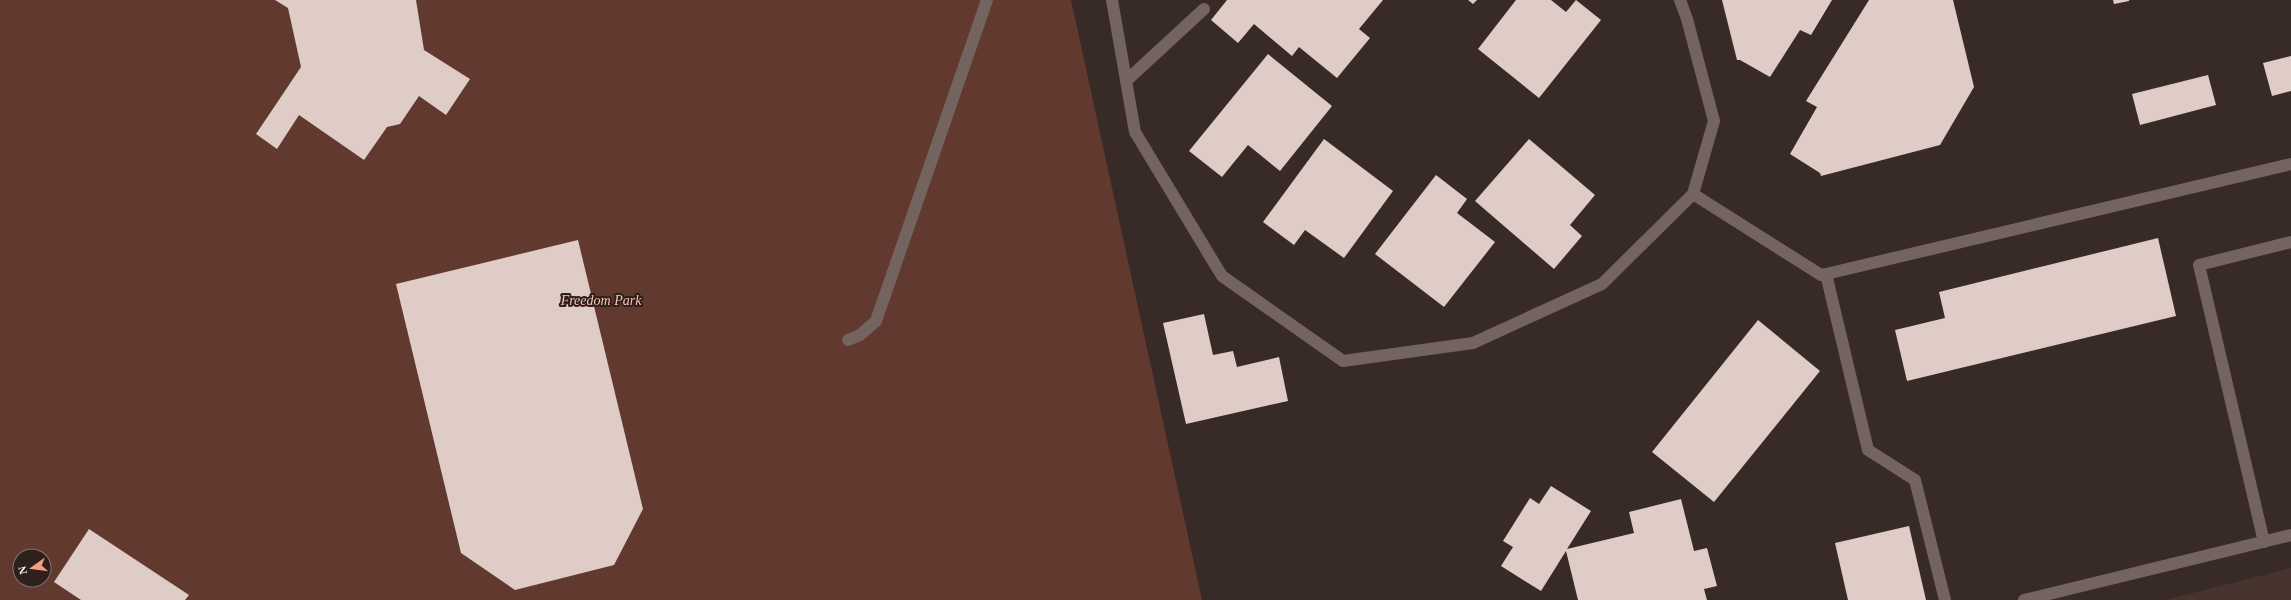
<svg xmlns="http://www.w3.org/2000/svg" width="2291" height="600" font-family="'Times New Roman',serif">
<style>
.built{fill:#48342e}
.green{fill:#62392e;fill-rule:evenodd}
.building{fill:#dfccc7}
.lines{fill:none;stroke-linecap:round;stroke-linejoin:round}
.lane{stroke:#74645f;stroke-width:12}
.labels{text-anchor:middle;stroke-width:4;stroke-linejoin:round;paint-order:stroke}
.park-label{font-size:14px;font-style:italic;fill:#febfae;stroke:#2e201d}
</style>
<rect width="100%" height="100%" fill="#382a26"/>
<polygon class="built" points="2291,568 2291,600 2166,600"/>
<path class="green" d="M0 0H1071L1202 600H0ZM20 556H44V580H20Z"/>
<g class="building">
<polygon points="275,0 416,0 424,50 470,79 446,115 419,96 400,124 387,127 364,160 299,115 277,149 256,134 301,67 288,8"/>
<polygon points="1227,0 1383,0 1359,29 1370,38 1337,78 1299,47 1292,56 1254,24 1238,43 1211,20"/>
<polygon points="1468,0 1477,0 1473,4"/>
<polygon points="1516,0 1551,0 1566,12 1576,0 1601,20 1539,98 1478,49"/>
<polygon points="1722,0 1832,0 1811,35 1800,30 1770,77 1740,60 1737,60"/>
<polygon points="1869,0 1953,0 1974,87 1940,145 1821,176 1820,173 1790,154 1817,107 1806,101"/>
<polygon points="2113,0 2129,0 2129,1 2114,4"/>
<polygon points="1268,54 1332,106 1280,171 1248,145 1222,177 1189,151"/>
<polygon points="2291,56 2291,91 2272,96 2263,63"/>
<polygon points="2208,75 2216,105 2140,125 2132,94"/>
<polygon points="1324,139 1393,191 1344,258 1305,230 1294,245 1263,222"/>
<polygon points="1529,139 1595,195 1570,225 1582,236 1554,269 1475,201"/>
<polygon points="1436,175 1467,199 1457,213 1495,242 1444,307 1375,254"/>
<polygon points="2158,238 2176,316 1907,381 1895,330 1945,318 1939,292"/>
<polygon points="578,240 643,509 614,565 515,590 461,553 396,284"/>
<polygon points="1204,314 1213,355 1233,351 1237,367 1279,357 1288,401 1186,424 1163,323"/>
<polygon points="1758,320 1820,371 1714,502 1652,452"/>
<polygon points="1551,486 1591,511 1567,549 1634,533 1629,512 1681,499 1694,551 1707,548 1717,586 1704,589 1707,600 1578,600 1566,551 1541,591 1501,566 1513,547 1503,541 1530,498 1539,504"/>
<polygon points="1909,526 1926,600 1848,600 1835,543"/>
<polygon points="89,529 189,595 185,600 81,600 54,582"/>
</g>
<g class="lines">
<g class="lane">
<polyline points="1112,0 1135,132 1222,276 1343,361 1473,343 1602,284 1693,194 1821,275 1826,274"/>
<polyline points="1680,0 1687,19 1714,121 1693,194"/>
<polyline points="1126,81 1204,9"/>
<polyline points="848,340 860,335 876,321 987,0"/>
<polyline points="2264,542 2199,265 2291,242"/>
<polyline points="1945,600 1915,480 1868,450 1826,274 2291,164"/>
<polyline points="2024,600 2291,535"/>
</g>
</g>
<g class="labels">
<g class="park-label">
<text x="601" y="305">Freedom Park</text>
</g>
</g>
<g transform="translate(32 568) rotate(256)"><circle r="19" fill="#2e201d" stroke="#807370"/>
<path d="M0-3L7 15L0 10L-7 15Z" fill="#f49e86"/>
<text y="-6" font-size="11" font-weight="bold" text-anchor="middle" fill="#faf0ed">N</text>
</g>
</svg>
